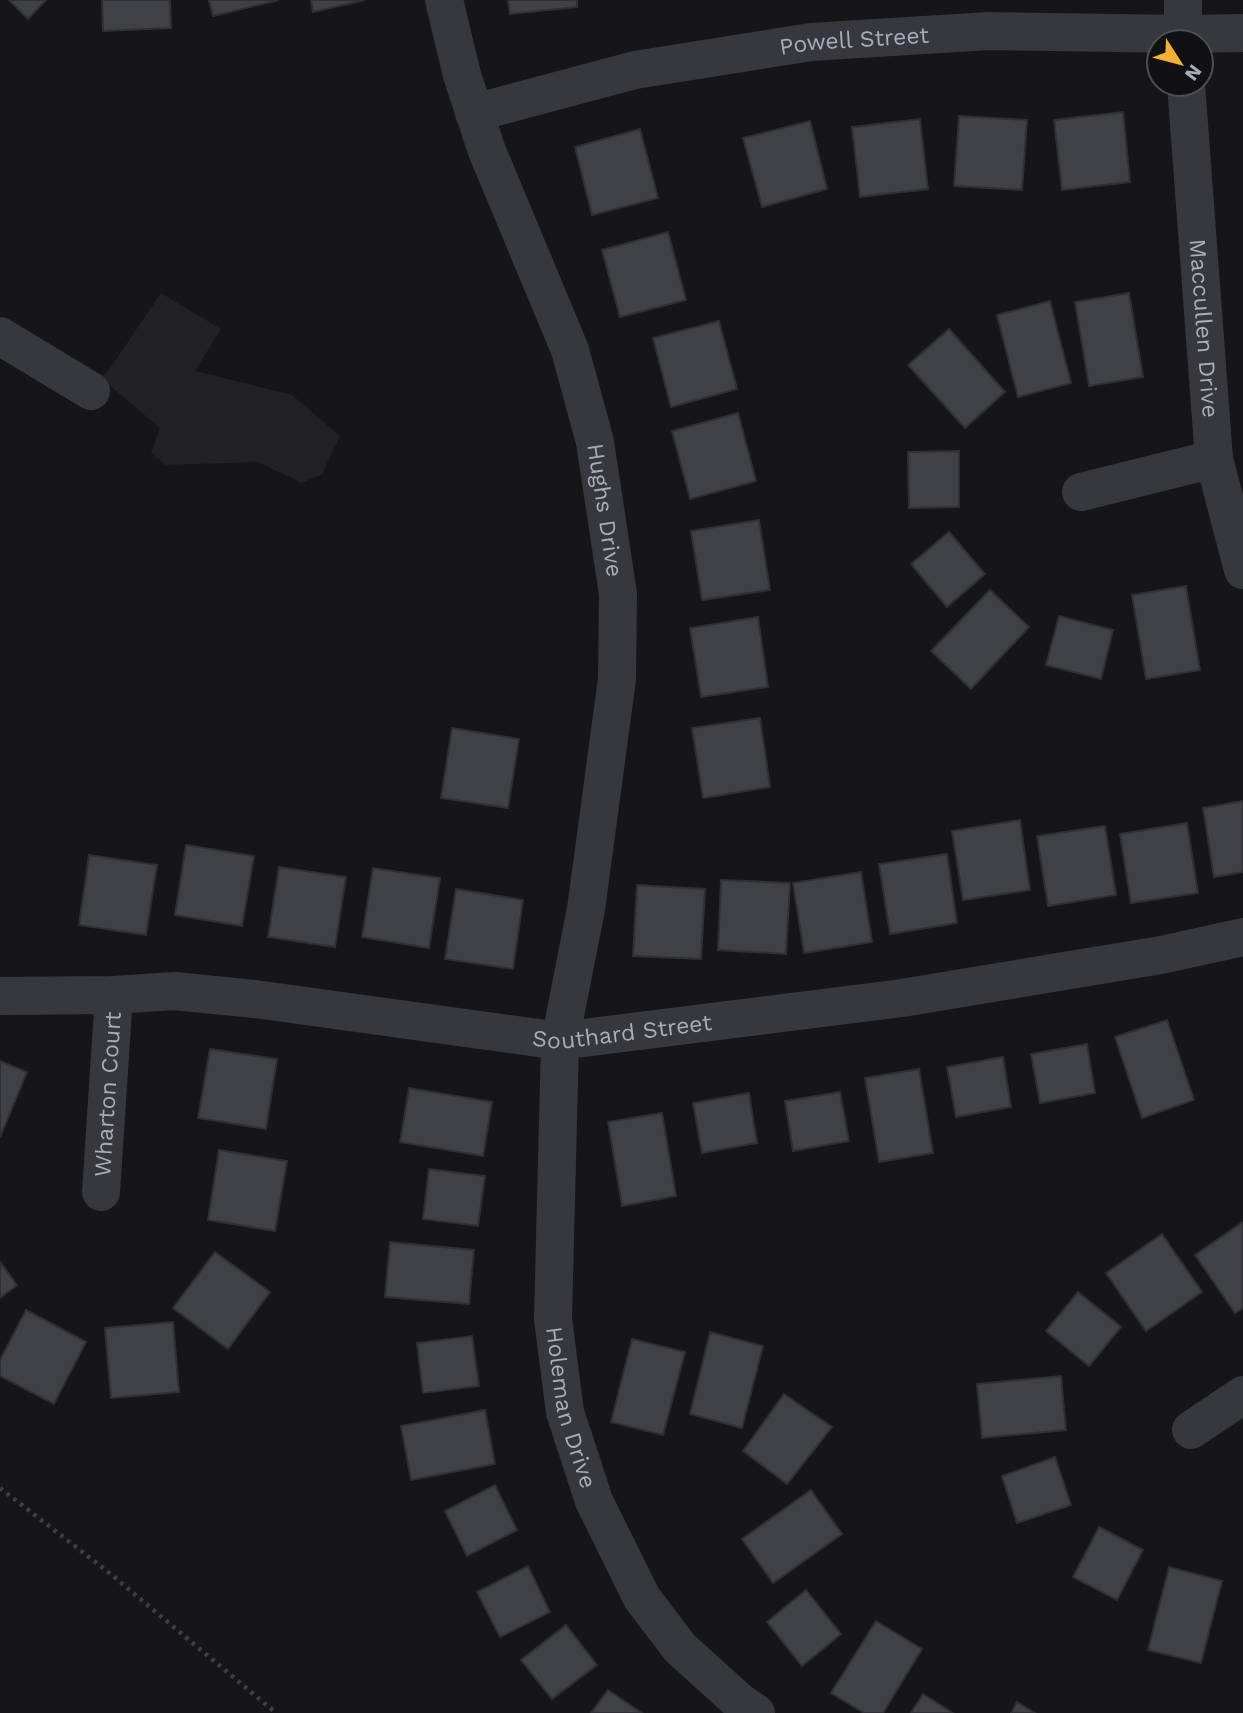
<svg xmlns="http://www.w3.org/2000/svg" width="1243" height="1713" font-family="'Work Sans',sans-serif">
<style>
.built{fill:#222225}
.building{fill:#404145;stroke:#303034;stroke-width:2}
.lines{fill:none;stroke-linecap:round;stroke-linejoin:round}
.path{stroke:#3d3f44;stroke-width:4.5;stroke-dasharray:3.5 5;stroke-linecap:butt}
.minor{stroke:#37383d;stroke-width:38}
.labels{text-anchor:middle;stroke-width:7;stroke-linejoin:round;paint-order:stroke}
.street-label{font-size:23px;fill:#a8adb8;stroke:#111113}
</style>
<rect width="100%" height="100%" fill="#161618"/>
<polygon class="built" points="161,293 221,329 195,371 292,395 340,436 322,474 302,483 258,462 166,465 151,453 160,428 101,378 111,367"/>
<g class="building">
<polygon points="9,0 46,0 28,19"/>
<polygon points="102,0 170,0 171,28 103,31"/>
<polygon points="209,0 279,0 213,16"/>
<polygon points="311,0 365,0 313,12"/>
<polygon points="508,0 577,0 577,7 510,14"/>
<polygon points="1123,112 1130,182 1062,190 1054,120"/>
<polygon points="959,116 1027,120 1022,190 954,186"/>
<polygon points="920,119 928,189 860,197 852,127"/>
<polygon points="810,121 827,189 762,207 743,138"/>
<polygon points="640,129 658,198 592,215 575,147"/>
<polygon points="668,232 686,300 620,317 602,250"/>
<polygon points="1129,293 1143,377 1089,386 1075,302"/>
<polygon points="1050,301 1071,383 1018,397 997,315"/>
<polygon points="719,321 737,389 671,407 653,338"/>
<polygon points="949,329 1005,392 965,428 908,365"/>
<polygon points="738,413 756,481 690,499 672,431"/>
<polygon points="959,451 959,507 909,508 908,452"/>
<polygon points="759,520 770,590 702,600 691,531"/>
<polygon points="949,532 985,574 947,607 911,564"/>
<polygon points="1186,586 1200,670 1146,679 1132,595"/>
<polygon points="990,590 1029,627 971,689 931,651"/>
<polygon points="1059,616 1113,630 1101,679 1046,665"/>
<polygon points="758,617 768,687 701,697 690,628"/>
<polygon points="760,718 770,787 703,798 692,728"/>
<polygon points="452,728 519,739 508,808 441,798"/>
<polygon points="1243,801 1243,872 1214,877 1203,808"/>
<polygon points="1020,820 1030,890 963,900 952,831"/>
<polygon points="1187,823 1198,893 1131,903 1120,834"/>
<polygon points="1105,826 1116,895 1048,906 1037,836"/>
<polygon points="186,845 254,856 242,926 175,915"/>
<polygon points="947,854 957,923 890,934 879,864"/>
<polygon points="89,855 157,865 146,935 79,925"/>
<polygon points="279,867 346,877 335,947 268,937"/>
<polygon points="373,868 440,878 429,948 362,937"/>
<polygon points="861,872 872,942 804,953 793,883"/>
<polygon points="721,880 790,883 786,954 718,950"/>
<polygon points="637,885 705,889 701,959 633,956"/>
<polygon points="456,889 523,900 513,969 445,959"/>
<polygon points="1167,1020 1194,1100 1142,1118 1115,1037"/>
<polygon points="1087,1044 1095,1093 1040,1103 1031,1054"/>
<polygon points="210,1049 277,1059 266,1129 198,1118"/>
<polygon points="1003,1057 1011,1107 956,1117 947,1067"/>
<polygon points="0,1061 27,1072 0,1137"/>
<polygon points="919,1069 933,1153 879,1162 865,1078"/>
<polygon points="409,1088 492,1102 483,1156 400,1142"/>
<polygon points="840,1092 849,1141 793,1151 785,1101"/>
<polygon points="749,1093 757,1143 702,1153 693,1103"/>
<polygon points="662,1113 676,1196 622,1206 608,1122"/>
<polygon points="219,1150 287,1161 275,1231 208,1220"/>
<polygon points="429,1169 485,1176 478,1226 423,1219"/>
<polygon points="1243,1222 1243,1308 1235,1313 1195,1255"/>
<polygon points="1162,1234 1202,1292 1146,1331 1106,1273"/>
<polygon points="390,1242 474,1250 469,1304 385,1297"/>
<polygon points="215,1252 270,1292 228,1349 173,1308"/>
<polygon points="0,1262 17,1285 0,1298"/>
<polygon points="1078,1292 1121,1327 1089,1366 1046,1331"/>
<polygon points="26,1310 86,1342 54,1404 0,1376 0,1360"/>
<polygon points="173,1322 179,1392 111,1398 105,1328"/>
<polygon points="710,1332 763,1346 742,1428 690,1414"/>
<polygon points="472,1336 479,1386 423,1393 417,1343"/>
<polygon points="632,1339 685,1352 663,1435 611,1422"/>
<polygon points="1061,1376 1066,1430 982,1438 977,1384"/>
<polygon points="784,1394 832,1427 787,1484 743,1451"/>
<polygon points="485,1410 495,1464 411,1480 401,1426"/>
<polygon points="1055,1457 1071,1505 1017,1523 1002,1476"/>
<polygon points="495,1485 517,1530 467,1556 445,1511"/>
<polygon points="811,1490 842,1534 773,1583 742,1539"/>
<polygon points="1099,1527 1143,1550 1117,1600 1073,1577"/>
<polygon points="528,1566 550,1612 500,1637 477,1592"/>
<polygon points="1169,1567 1222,1581 1201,1663 1148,1650"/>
<polygon points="806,1590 841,1634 802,1666 767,1622"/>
<polygon points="876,1621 922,1649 883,1713 864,1713 831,1693"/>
<polygon points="566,1625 597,1665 552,1699 521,1660"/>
<polygon points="608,1690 642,1713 591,1713"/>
<polygon points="923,1694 953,1713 911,1713"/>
<polygon points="1017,1702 1035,1713 1011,1713"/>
</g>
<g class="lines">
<polyline class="path" points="0,1488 107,1571 276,1713"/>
<g class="minor">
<path id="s1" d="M444 0 462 75 487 151 570 350 595 442 618 594 617 679 586 909 560 1041 553 1319 565 1412 594 1501 642 1598 680 1648 741 1703 756 1713"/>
<polyline points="1183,0 1183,42"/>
<path id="s2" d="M1186 84 1214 459 1243 570"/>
<path id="s3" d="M474 113 635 70 811 42 989 31 1183 34 1243 33"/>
<polyline points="0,336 91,391"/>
<polyline points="1081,492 1214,459"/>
<path id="s4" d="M0 996 114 995 174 991 255 999 560 1041 902 998 1161 955 1243 937"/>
<path id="s5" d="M101 1192 114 995"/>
<polyline points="1191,1430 1243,1395"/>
</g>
</g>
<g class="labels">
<g class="street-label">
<text dy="8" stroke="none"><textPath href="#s3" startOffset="388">Powell Street</textPath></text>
<text dy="8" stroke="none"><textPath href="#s2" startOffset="245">Maccullen Drive</textPath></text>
<text dy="8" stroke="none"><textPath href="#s1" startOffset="537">Hughs Drive</textPath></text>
<text dy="8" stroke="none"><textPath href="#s4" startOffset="626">Southard Street</textPath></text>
<text dy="8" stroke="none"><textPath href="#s5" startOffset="98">Wharton Court</textPath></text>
<text dy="8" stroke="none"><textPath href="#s1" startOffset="1442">Holeman Drive</textPath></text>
</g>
</g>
<g transform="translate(1180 63) rotate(126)"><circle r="33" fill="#111113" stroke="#4d4f55" stroke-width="2"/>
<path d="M0-5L12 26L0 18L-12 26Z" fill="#f2b134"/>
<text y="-10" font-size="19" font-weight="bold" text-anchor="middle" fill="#a8adb8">N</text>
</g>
</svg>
